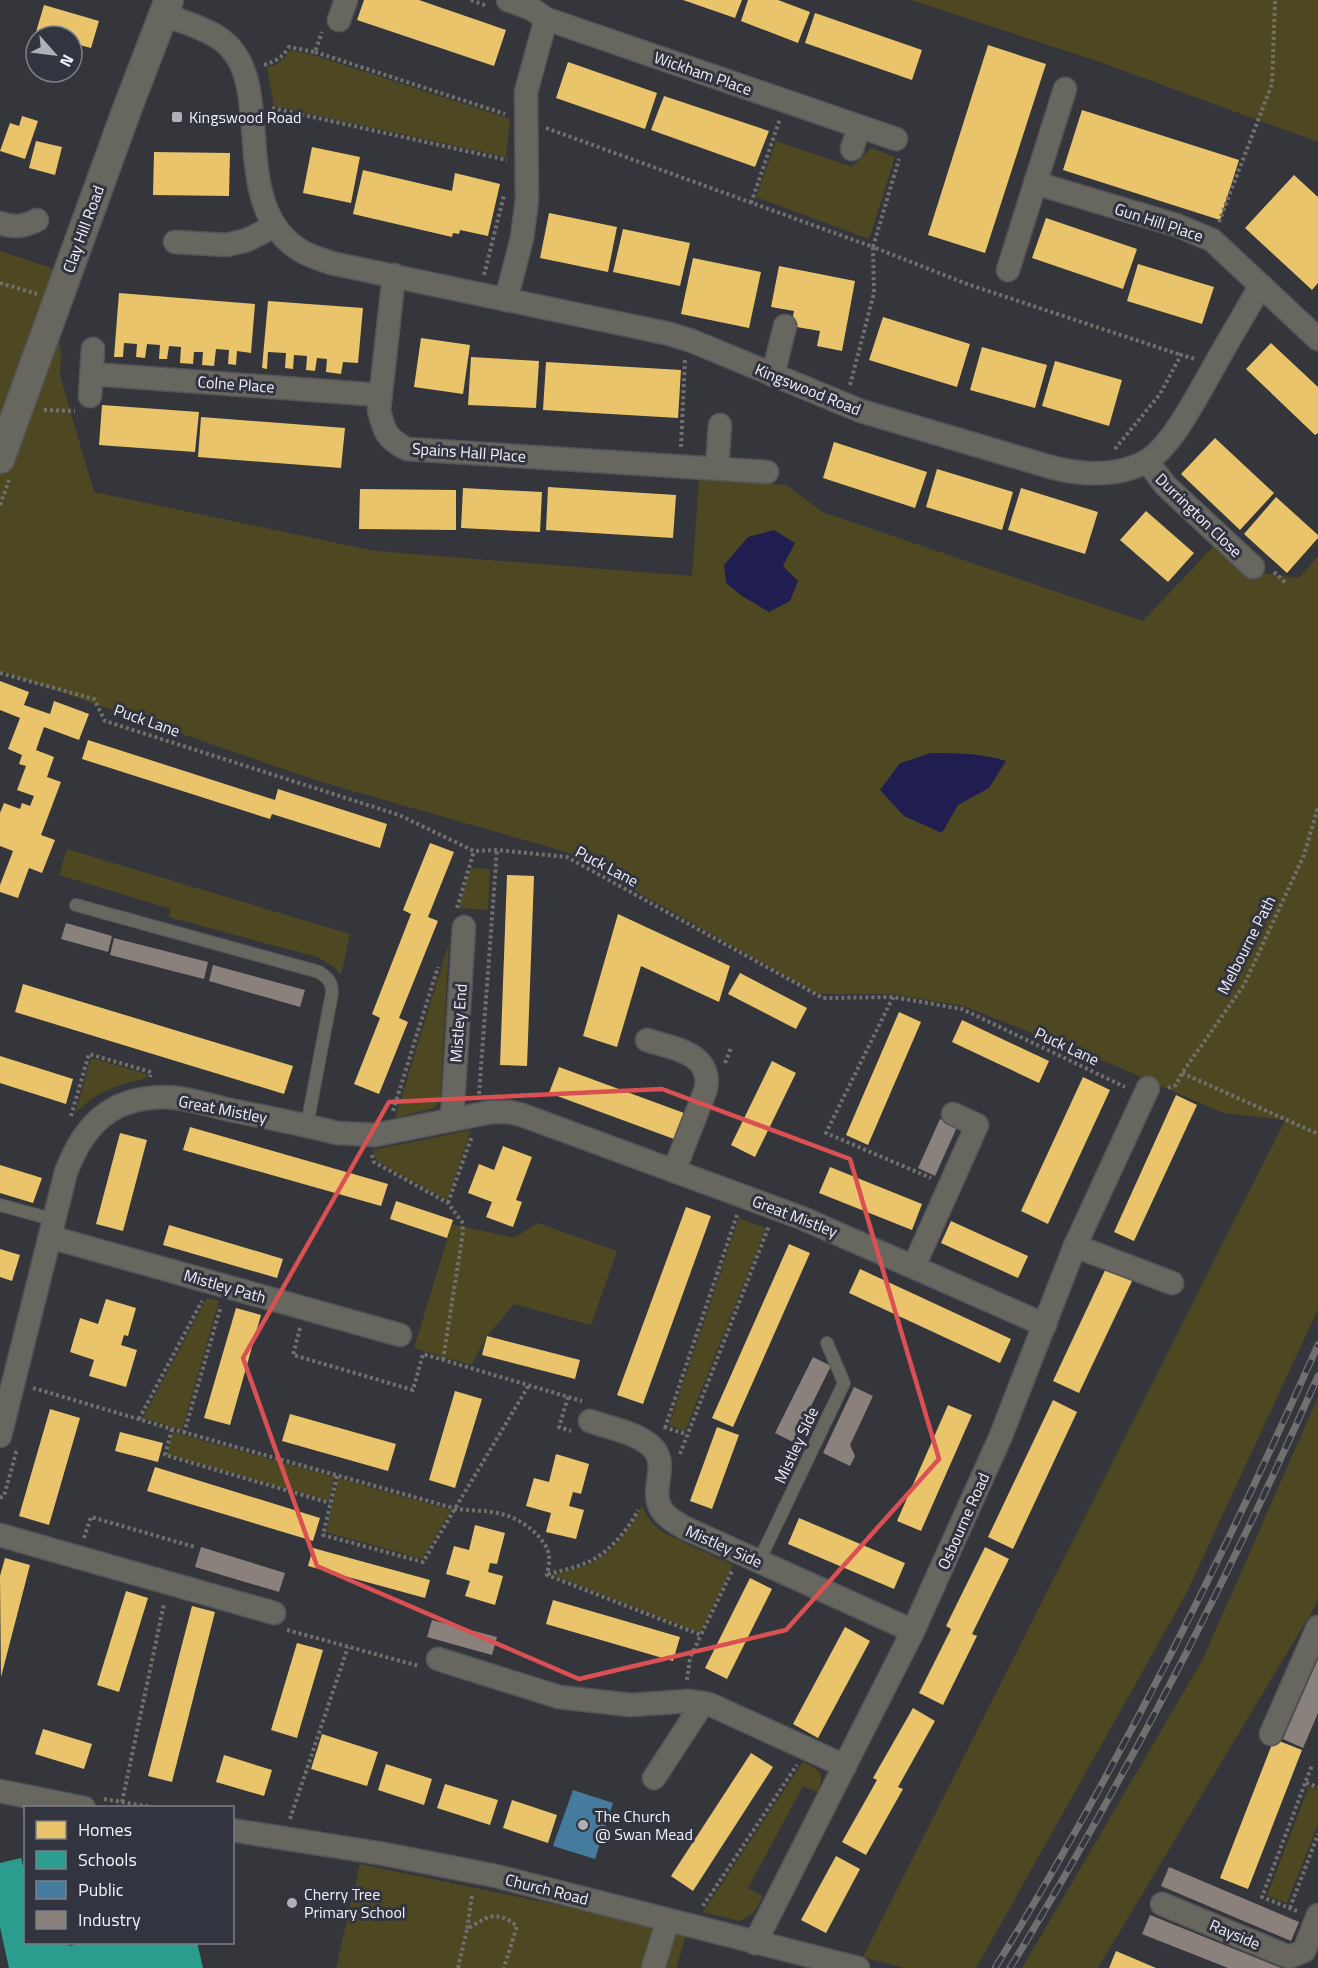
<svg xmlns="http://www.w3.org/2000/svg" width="1318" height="1968" font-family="'Titillium Web',sans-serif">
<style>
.green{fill:#4d4821}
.water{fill:#201e50}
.homes{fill:#e9c46a}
.schools{fill:#2a9d8f}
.public{fill:#457b9d}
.industry{fill:#8a817c}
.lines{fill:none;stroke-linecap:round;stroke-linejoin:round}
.service-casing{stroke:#545559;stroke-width:14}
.minor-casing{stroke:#545559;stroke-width:25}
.tertiary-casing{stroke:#545559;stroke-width:31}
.path{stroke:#70706c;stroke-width:4;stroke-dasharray:3 3;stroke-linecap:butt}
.service{stroke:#676760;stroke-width:12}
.minor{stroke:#676760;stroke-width:22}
.tertiary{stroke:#676760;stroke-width:28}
.rail-casing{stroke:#70706e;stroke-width:7}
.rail{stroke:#32343f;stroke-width:4.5;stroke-dasharray:14;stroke-linecap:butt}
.marked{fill:none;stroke:#db5052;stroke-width:4.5;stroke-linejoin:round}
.poi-dot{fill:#afb0b6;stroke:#32343f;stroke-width:2}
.labels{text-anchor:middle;stroke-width:6;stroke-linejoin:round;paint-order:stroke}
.street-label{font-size:16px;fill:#f0f1f8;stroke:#32343f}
.poi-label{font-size:16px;fill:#f0f1f8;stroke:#32343f;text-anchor:start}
</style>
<rect width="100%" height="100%" fill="#35363c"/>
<g class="green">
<polygon points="911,0 1318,0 1318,142 1097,61"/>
<path d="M290 50 313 55 510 119 506 157 274 106 267 68C278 64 284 60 290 50Z"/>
<polygon points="776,141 852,167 871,148 895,157 869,239 756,197"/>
<polygon points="0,251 54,269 61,358 60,376 94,492 375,551 692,576 699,480 786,485 822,512 1143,621 1214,546 1244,571 1299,578 1318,556 1318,1309 1186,1594 976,1968 904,1968 863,1957 1285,1120 1223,1113 1109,1063 963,1006 891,994 818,994 567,852 318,781 0,671"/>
<polygon points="67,849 350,934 341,975 333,966 317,957 169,917 171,909 59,875"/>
<polygon points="471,868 490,869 488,910 458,908"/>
<polygon points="449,943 440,1101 434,1108 395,1118"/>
<path d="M91 1058 147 1074 146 1078C118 1085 94 1092 75 1114Z"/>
<polygon points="471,1130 447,1200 377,1161 373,1150"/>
<polygon points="739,1218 766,1228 685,1431 669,1425"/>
<polygon points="538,1223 617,1251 591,1325 514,1304 487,1336 471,1365 414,1348 452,1224 514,1238"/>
<polygon points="207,1298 219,1301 182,1430 143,1418"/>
<polygon points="1318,1397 1318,1598 1314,1608 1098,1968 1022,1968 1203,1659"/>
<polygon points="173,1432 334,1477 329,1501 167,1454"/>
<polygon points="338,1478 451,1510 422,1559 326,1532"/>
<path d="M642 1505C647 1518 653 1525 664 1533L733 1565 700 1633 553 1575C566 1571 582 1568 594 1562 615 1550 632 1527 642 1505Z"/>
<path d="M803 1762C820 1770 826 1774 817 1792L803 1786 748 1888 763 1896 753 1914 740 1921 703 1912Z"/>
<polygon points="1309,1786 1318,1790 1318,1824 1287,1903 1267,1896"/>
<polygon points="360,1864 687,1932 676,1968 336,1968"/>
</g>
<g class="water">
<polygon points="774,530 795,543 783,566 798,581 790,601 769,612 742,596 726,583 724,565 748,537"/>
<path d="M931 753C956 753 981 753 1006 761L989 788 958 805 942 833 904 816 880 790 900 763Z"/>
</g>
<g class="homes">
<polygon points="364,0 419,0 506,30 494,66 357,20"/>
<polygon points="683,0 742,0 735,18"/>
<polygon points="748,0 778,0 810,12 798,43 741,21"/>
<polygon points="44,5 99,21 91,48 72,43 72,36 49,36 36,32"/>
<polygon points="815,13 922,50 912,80 805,43"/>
<polygon points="988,45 1046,64 985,253 928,235"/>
<polygon points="568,62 657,93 645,129 556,98"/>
<polygon points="664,96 769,131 755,167 651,130"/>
<polygon points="1082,110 1239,160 1220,220 1063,170"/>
<polygon points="22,116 38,121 25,159 0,151 10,123 19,126"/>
<polygon points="36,141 62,147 55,175 29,168"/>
<polygon points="312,147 360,157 351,203 303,193"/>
<polygon points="154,152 230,153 229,196 153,195"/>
<polygon points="363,170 452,191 455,173 500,184 488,236 460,230 459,234 453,233 452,237 353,214"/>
<polygon points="1294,175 1318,197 1318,283 1312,290 1245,228"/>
<polygon points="549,213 617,227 608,272 540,258"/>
<polygon points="1046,218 1137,249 1123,289 1032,258"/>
<polygon points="623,229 690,243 680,286 613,272"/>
<polygon points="693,258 761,272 749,328 681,314"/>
<polygon points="1138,264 1214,287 1202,324 1127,301"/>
<polygon points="779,266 855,281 842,351 817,346 820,331 791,326 794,311 771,307"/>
<polygon points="119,293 255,304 251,353 237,351 236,365 228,364 229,350 216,349 214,366 202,365 203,352 194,352 193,364 180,363 181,347 169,346 167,359 159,359 160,345 147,344 145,358 136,357 137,344 124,343 123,357 114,357"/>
<polygon points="268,301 363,308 358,363 343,362 341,374 326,372 327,359 317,358 315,371 306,370 307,356 294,355 293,369 285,368 286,353 268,352 267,369 262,368"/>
<polygon points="883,317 970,344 957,387 869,360"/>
<polygon points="421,338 470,345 463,394 414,387"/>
<polygon points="1271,343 1318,387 1318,433 1315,435 1246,369"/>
<polygon points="982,347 1047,365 1035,408 970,390"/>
<polygon points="471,357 539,361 536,408 468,405"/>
<polygon points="1055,361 1122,380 1109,426 1042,406"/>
<polygon points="546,362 681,370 678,418 543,410"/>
<polygon points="102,405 199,412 195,452 99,445"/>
<polygon points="201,417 345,428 341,468 198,457"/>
<polygon points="1215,438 1274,493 1240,530 1181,474"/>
<polygon points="834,442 927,472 915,508 823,478"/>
<polygon points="937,469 1013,492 1002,530 926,507"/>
<polygon points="548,487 676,495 673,538 546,530"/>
<polygon points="463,488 542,492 540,532 461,528"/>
<polygon points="1021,488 1098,512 1085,554 1008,530"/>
<polygon points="360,489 456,490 456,530 359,529"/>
<polygon points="1276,497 1318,535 1318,538 1287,573 1244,534"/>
<polygon points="1146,511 1194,553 1168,582 1120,540"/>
<polygon points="0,681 29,692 24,705 50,714 54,701 89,714 79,740 44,727 36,750 54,757 47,777 61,782 41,835 55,840 42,873 29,868 18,898 0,892 0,885 13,851 0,846 0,813 4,803 20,809 22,803 30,806 34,796 17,790 26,766 19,764 22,755 8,749 20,718 0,710"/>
<polygon points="88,740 275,800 278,789 387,824 380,848 272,814 270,819 82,759"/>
<polygon points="430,843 454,852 428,917 438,921 399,1018 408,1022 379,1094 354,1084 380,1018 372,1014 411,914 403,910"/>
<polygon points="507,875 534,876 527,1066 500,1065"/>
<polygon points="618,914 730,966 719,1002 641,966 617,1047 583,1036"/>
<polygon points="740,973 807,1008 796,1029 728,994"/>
<polygon points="23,984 293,1066 284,1094 15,1012"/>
<polygon points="899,1012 921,1022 868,1145 846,1135"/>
<polygon points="962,1020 1049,1061 1039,1083 952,1042"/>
<polygon points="0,1056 73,1079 66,1104 0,1083"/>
<polygon points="772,1061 796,1073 755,1157 731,1145"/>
<polygon points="559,1067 684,1113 674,1139 549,1093"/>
<polygon points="1083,1077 1110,1090 1048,1224 1021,1211"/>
<polygon points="1176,1095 1197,1105 1134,1241 1114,1232"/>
<polygon points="190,1127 388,1184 381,1206 183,1150"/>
<polygon points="120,1133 147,1140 123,1231 96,1224"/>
<polygon points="503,1146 532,1157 516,1200 522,1202 513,1227 486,1217 492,1202 468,1193 479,1164 494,1170"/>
<polygon points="0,1165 42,1178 33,1203 0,1193"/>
<polygon points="830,1167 922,1204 912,1230 819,1193"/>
<polygon points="396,1201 453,1220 447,1238 390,1219"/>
<polygon points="686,1207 711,1216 643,1404 617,1395"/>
<polygon points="951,1221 1028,1256 1018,1278 941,1243"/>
<polygon points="169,1225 283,1259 277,1278 163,1245"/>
<polygon points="789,1244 810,1253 733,1427 712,1418"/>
<polygon points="0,1249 20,1255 12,1281 0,1277"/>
<polygon points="1107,1266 1133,1279 1079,1393 1053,1381"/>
<polygon points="860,1269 1011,1339 1000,1363 849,1293"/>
<polygon points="106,1299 136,1308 128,1336 124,1335 121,1345 137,1350 126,1387 89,1376 94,1360 70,1352 80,1318 98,1324"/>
<polygon points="236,1308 261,1315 230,1425 204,1418"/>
<polygon points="487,1336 580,1360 575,1379 482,1355"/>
<polygon points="455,1391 482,1399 455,1488 429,1480"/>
<polygon points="1053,1400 1077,1412 1013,1549 988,1537"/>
<polygon points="948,1405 972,1415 921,1531 897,1521"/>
<polygon points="50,1409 80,1418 49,1525 19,1516"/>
<polygon points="290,1414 396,1444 388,1471 282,1441"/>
<polygon points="717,1427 739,1435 712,1509 690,1501"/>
<polygon points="120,1432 163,1443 158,1462 115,1451"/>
<polygon points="556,1454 589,1464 581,1494 573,1492 569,1506 584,1510 576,1539 546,1532 551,1513 526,1506 534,1478 549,1482"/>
<polygon points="155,1467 320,1518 313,1541 147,1491"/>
<polygon points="799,1518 905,1563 894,1589 788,1544"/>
<polygon points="475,1525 505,1533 497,1564 490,1563 488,1572 503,1576 495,1605 465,1596 470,1581 446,1574 454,1546 469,1550"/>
<polygon points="985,1547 1009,1559 972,1634 977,1636 943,1705 919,1693 951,1629 946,1626"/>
<polygon points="313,1548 430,1580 425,1598 308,1566"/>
<polygon points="5,1558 30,1565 1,1677 0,1576"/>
<polygon points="750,1578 772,1589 727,1679 705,1668"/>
<polygon points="126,1591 148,1598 119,1692 97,1685"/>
<polygon points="553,1600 680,1637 673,1661 546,1624"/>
<polygon points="192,1606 215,1612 172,1782 148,1776"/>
<polygon points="845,1627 870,1641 818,1738 793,1724"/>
<polygon points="297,1643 323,1650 297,1738 271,1730"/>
<polygon points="913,1708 935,1721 898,1787 903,1789 866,1855 842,1842 877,1780 873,1778"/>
<polygon points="43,1729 92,1744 84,1769 35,1754"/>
<polygon points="322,1734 378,1752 367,1786 311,1769"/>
<polygon points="1274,1739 1302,1750 1248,1889 1220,1878"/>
<polygon points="751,1753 773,1767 693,1891 671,1876"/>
<polygon points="224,1755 272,1770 264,1796 216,1782"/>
<polygon points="386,1764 432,1779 424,1805 378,1790"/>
<polygon points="445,1784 498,1800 490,1825 437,1808"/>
<polygon points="512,1800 557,1815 548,1843 503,1828"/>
<polygon points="836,1856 860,1869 826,1933 801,1920"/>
<polygon points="1116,1951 1156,1968 1109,1968"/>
</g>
<polygon class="schools" points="21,1858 26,1876 26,1942 68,1942 69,1946 86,1942 197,1942 203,1968 9,1968 0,1927 0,1863"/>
<polygon class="public" points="573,1790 613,1803 595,1859 553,1846"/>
<g class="industry">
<polygon points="66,923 112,936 108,952 61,939"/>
<polygon points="114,938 208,962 204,979 110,955"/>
<polygon points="213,965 305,990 300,1007 209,981"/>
<polygon points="940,1119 957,1127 935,1176 918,1168"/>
<polygon points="813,1357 831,1366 793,1442 775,1433"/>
<polygon points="854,1387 873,1396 850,1445 855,1456 850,1466 823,1453"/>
<polygon points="201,1547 285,1573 279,1592 195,1567"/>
<polygon points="432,1620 497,1637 492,1655 427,1637"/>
<polygon points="1318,1659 1318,1713 1303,1748 1283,1739"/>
<polygon points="1169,1867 1299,1922 1291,1941 1161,1886"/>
<polygon points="1150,1915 1281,1968 1228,1968 1142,1934"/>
</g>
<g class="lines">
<defs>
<g id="service">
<path d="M76 905 319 972C328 978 332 982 332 993L307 1125"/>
<polyline points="0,1205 55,1220"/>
<polyline points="759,1561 844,1383 827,1343"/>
</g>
<g id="minor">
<polyline points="508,0 532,9 546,19 564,25 896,139"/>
<path d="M163 14C182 22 206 28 222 40 239 53 246 72 249 92 259 147 246 222 305 253 313 257 323 260 331 263L670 334 692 341 861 411 1054 468C1084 475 1117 477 1145 462 1171 448 1197 396 1212 370 1228 341 1245 313 1261 285"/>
<polyline points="339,20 346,0"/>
<polyline points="852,149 859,127"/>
<polyline points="1035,183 1176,225 1212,240 1318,339"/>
<path d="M0 223C14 228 23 227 37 220"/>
<polyline points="175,242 227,245 247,240 275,226"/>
<polyline points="1008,270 1065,89"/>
<path d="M394 275 379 410C384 432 387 439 407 449L767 472"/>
<polyline points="506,300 522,238 527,200 526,92 546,19"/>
<polyline points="92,374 380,395"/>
<polyline points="773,375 785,326"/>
<polyline points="90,396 93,349"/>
<polyline points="1147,461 1165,485 1253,567"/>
<polyline points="717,468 720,425"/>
<path d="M647 1040C675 1049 712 1053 706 1089L674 1171"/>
<polyline points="452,1120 464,927"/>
<polyline points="50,1237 400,1335"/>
<polyline points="1075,1246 1172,1283"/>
<polyline points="914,1266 977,1125 953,1114"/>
<path d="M590 1421C609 1428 635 1432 651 1446 671 1464 649 1488 661 1509 666 1517 675 1522 683 1527L913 1631"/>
<path d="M0 1436 66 1172C84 1125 110 1098 163 1097 185 1097 209 1105 230 1110 266 1117 302 1124 337 1133L375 1135 491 1112H509L522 1115 802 1218 1045 1325"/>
<polyline points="0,1535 274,1613"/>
<polyline points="438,1659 559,1697 631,1705 689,1701 709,1704 845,1766"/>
<polyline points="1271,1734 1318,1627"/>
<polyline points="654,1778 703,1703"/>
<polyline points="0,1791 84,1808"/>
<polyline points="232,1830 384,1854 496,1876 858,1968"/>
<polyline points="1162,1904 1289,1957 1304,1951 1318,1915"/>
<polyline points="755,1943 913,1631 1000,1438 1075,1246 1148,1088"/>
<polyline points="653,1968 668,1920"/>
</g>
<polyline id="tertiary" points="0,459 126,112 169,0"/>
</defs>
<use href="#service" class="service-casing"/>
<use href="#minor" class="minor-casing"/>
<use href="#tertiary" class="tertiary-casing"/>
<g class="path">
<polyline points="471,0 487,6"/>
<polyline points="315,52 505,114"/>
<path d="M264 65C276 61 282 58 289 47L315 52 322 32"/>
<polyline points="272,108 507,160"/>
<polyline points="546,128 873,247 899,159"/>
<polyline points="751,203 780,119"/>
<polyline points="1219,222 1272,84 1275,0"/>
<polyline points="484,275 504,195"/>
<polyline points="0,283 37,294"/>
<polyline points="850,385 874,293 873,247 967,284 1181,355"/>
<polyline points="44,410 75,411"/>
<polyline points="681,447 685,359"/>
<polyline points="1115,449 1160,394 1181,355 1195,359"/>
<polyline points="0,505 9,480"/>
<polyline points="1274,572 1287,584"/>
<polyline points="0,673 94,699 105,721 399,815 474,851 497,850 567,857 823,998 893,997 962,1009 1125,1087"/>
<polyline points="457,908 474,851"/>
<polyline points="893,997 826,1133 931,1178"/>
<polyline points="725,1063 731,1048"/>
<polyline points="1182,1073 1318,1134"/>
<polyline points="1168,1088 1176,1085 1182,1073 1244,985 1304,855 1318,807"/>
<polyline points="479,1094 497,850"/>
<polyline points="393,1111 438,967"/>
<polyline points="71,1116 89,1054 151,1072 150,1077"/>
<polyline points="372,1155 374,1162 448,1203 462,1222 463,1232 443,1360"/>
<polyline points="448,1203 472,1136"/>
<polyline points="300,1328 293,1355 413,1390 423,1354 582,1401"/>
<path d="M33 1388 172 1429 457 1509C473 1511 490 1510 505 1515 521 1519 547 1538 549 1556 550 1562 548 1569 547 1575L701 1635 732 1571"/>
<polyline points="568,1397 559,1427 571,1431"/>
<polyline points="139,1419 202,1301"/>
<polyline points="664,1427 686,1434"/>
<polyline points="665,1428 737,1215"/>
<polyline points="172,1429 165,1455 330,1503"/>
<polyline points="184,1433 221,1306"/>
<polyline points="680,1454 769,1226"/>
<polyline points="337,1476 323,1535 423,1562 529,1385"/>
<polyline points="0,1498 4,1496 17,1449"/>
<polyline points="84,1538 91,1517 195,1547"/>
<path d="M548 1574C563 1570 580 1567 594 1559 612 1549 629 1528 638 1510"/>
<polyline points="287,1630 419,1666"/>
<polyline points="687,1680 690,1658 701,1635"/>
<polyline points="1306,1783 1318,1787"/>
<polyline points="104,1799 158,1808"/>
<polyline points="122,1802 164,1604"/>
<polyline points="290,1819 348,1647"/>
<path d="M472 1896 467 1929C487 1917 495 1909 517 1926L504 1968"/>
<polyline points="703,1906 797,1765"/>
<polyline points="1290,1908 1318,1834"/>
<polyline points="1297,1911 1262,1897 1312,1765"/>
<polyline points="458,1968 467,1929"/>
</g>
<use href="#service" class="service"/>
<use href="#minor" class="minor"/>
<use href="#tertiary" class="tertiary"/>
<defs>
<g id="rail">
<path d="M995 1968C1118 1768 1223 1559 1318 1345"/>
<path d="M1010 1968C1126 1778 1228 1580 1318 1376"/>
</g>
</defs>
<use href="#rail" class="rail-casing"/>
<use href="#rail" class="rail"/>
</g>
<path class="marked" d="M662 1089 850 1159 939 1459 786 1630 579 1679 317 1566 243 1358 389 1102Z"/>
<g class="poi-dot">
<rect x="171" y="111" width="12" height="12" rx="3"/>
<circle cx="583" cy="1825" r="6"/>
<circle cx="292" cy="1903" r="6"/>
</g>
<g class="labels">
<g class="street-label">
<text transform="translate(703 73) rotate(19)" y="6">Wickham Place</text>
<text transform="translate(1159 222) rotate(18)" y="6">Gun Hill Place</text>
<text transform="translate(83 229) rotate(-70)" y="6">Clay Hill Road</text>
<text transform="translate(236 384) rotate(4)" y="6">Colne Place</text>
<text transform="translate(808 389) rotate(22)" y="6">Kingswood Road</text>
<text transform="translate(469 452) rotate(4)" y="6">Spains Hall Place</text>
<text transform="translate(1199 515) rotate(44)" y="6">Durrington Close</text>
<text transform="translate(147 720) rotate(19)" y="6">Puck Lane</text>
<text transform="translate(607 866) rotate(28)" y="6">Puck Lane</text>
<text transform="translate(1246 945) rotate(-63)" y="6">Melbourne Path</text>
<text transform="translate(458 1023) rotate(-86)" y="6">Mistley End</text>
<text transform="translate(1067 1046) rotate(25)" y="6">Puck Lane</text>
<text transform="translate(223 1109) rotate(11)" y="6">Great Mistley</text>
<text transform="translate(795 1216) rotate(21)" y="6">Great Mistley</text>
<text transform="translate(225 1286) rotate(16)" y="6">Mistley Path</text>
<text transform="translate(796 1445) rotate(-65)" y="6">Mistley SIde</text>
<text transform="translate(963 1521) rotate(-66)" y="6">Osbourne Road</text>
<text transform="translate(724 1546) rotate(24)" y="6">Mistley Side</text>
<text transform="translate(547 1889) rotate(14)" y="6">Church Road</text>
<text transform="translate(1235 1934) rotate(23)" y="6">Rayside</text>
</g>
<g class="poi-label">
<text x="189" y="123">Kingswood Road</text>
<text x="595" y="1822">The Church<tspan x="595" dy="18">@ Swan Mead</tspan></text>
<text x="304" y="1900">Cherry Tree<tspan x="304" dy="18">Primary School</tspan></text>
</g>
</g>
<rect x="24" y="1806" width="210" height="138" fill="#32343f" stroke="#7e8089" stroke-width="1.5"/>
<rect x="36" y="1821" width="30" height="18" fill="#e9c46a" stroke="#7e8089" stroke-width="1.5"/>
<text x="78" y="1836" font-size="18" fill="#f0f1f8">Homes</text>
<rect x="36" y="1851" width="30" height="18" fill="#2a9d8f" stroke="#7e8089" stroke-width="1.5"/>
<text x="78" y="1866" font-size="18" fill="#f0f1f8">Schools</text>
<rect x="36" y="1881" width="30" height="18" fill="#457b9d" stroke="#7e8089" stroke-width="1.5"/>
<text x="78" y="1896" font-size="18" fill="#f0f1f8">Public</text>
<rect x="36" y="1911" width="30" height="18" fill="#8a817c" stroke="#7e8089" stroke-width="1.5"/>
<text x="78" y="1926" font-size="18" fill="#f0f1f8">Industry</text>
<g transform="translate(54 54) rotate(118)"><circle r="28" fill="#32343f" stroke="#7e8089" stroke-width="1.5"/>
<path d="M0-4.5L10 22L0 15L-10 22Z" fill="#afb0b6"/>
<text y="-9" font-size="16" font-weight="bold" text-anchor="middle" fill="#f0f1f8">N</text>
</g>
</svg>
